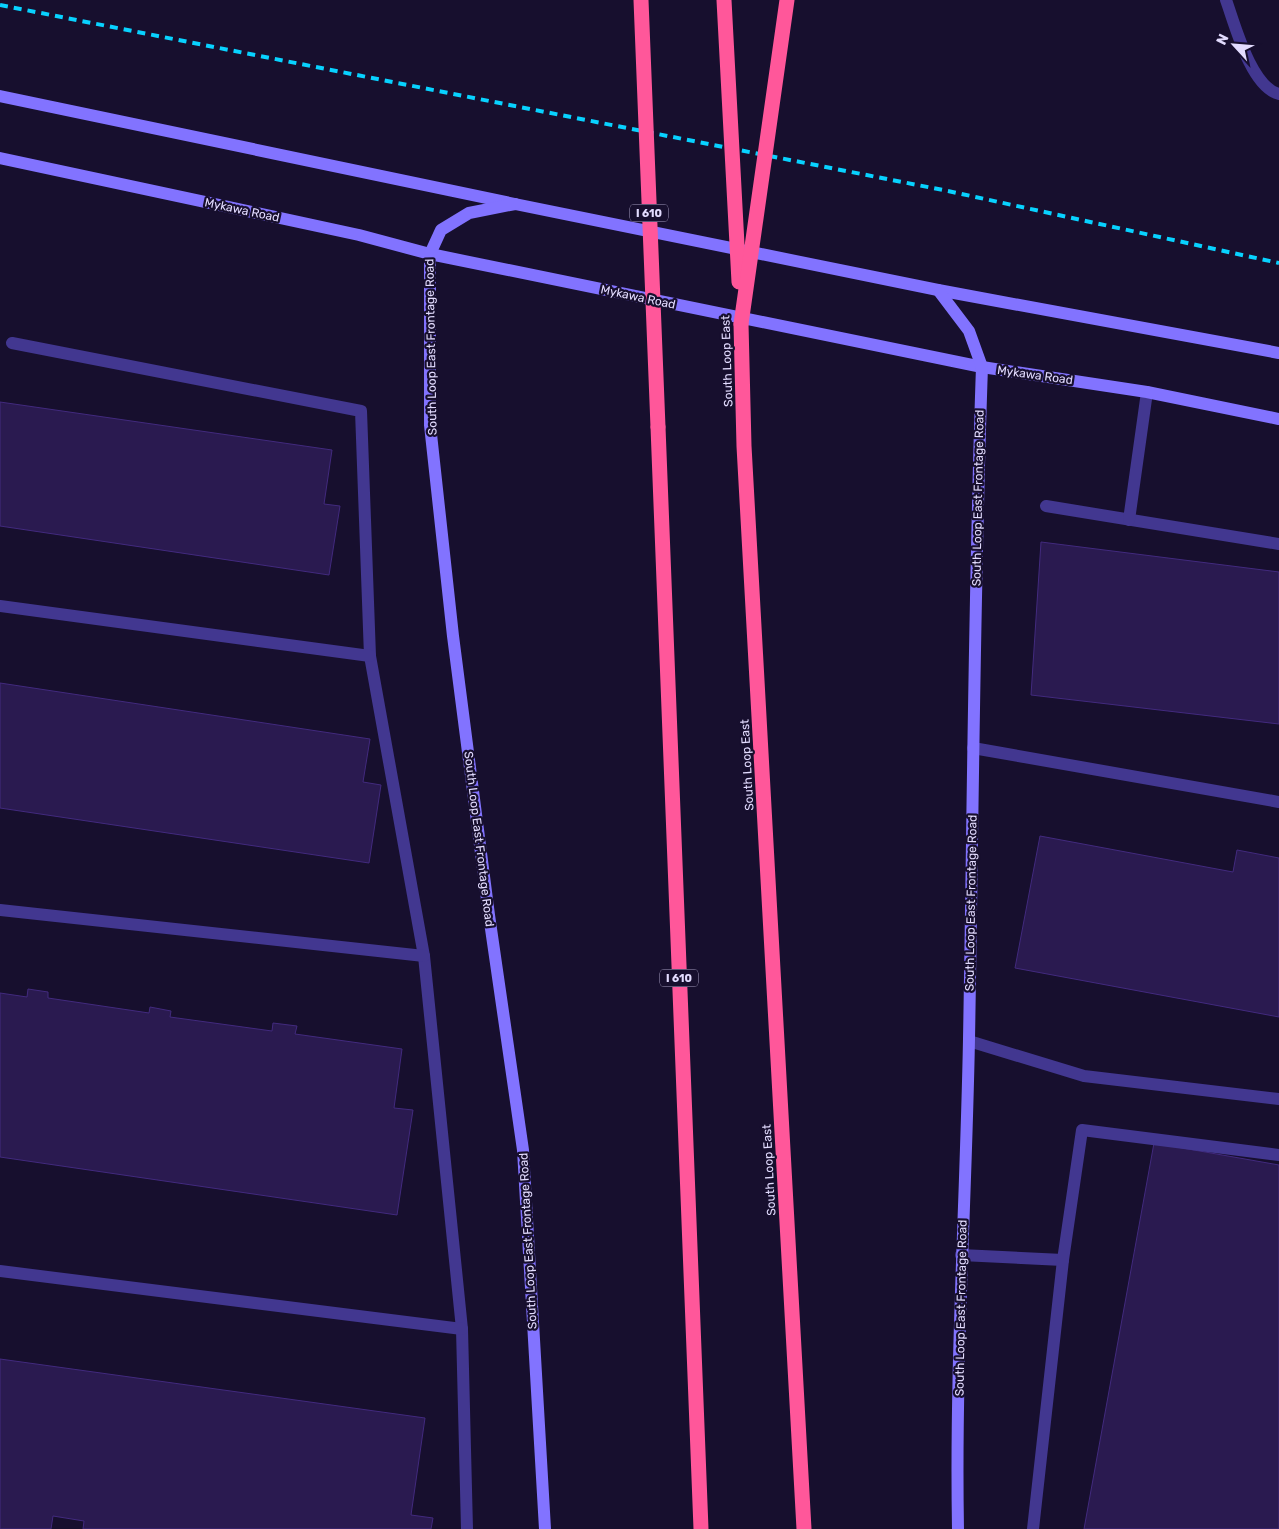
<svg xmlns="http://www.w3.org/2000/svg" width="1279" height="1529" font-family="Rubik,sans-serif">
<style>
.building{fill:#2a1a50;stroke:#422a7e}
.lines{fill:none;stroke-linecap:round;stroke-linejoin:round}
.service{stroke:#423790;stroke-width:12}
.secondary{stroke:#8273ff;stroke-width:12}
.motorway{stroke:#ff579a;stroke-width:15}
.rail{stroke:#08d2ff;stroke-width:4;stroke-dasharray:8 6;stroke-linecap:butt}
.motorway-bridge{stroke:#ff579a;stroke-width:15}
.labels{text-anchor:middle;stroke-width:4.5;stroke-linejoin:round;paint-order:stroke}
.shield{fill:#170f2e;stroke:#a69ec0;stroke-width:1}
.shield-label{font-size:11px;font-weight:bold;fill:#e3dcff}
.street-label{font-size:12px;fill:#e3dcff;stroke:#170f2e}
</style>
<rect width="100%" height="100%" fill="#170f2e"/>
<g class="building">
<polygon points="0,402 332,450 324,504 340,506 329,575 0,526"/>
<polygon points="1041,542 1279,572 1279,724 1031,695"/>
<polygon points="0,683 370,739 363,782 381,785 369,863 0,808"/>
<polygon points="1040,836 1233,872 1237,850 1279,858 1279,1017 1015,968"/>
<polygon points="28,989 48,992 48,998 149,1013 150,1007 171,1011 170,1017 272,1031 273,1023 297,1026 295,1034 402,1049 394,1108 413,1110 397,1215 0,1157 0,993 27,997"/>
<polygon points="1154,1143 1279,1165 1279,1529 1084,1529"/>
<polygon points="0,1359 425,1418 411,1515 433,1518 431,1529 83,1529 84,1521 53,1516 51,1529 0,1529"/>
</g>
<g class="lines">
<g class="service">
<path d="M1226 0C1235 25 1251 87 1279 94"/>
<polyline points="12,343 361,411 370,656 424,956 462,1329 467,1529"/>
<polyline points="1046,506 1279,544"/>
<polyline points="1129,520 1147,392"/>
<polyline points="0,606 370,656"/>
<polyline points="973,748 1279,802"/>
<polyline points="0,910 424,956"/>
<polyline points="969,1041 1084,1076 1279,1099"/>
<polyline points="961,1255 1063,1260"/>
<polyline points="0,1271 462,1329"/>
<polyline points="1033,1529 1063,1260 1082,1130 1279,1155"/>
</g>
<g class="secondary">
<polyline points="0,96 515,204 938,290 1279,353"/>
<polyline points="0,158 359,235 430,254 982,367 1147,392 1279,419"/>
<polyline points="515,204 469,213 441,230 430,254 430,425 453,636 489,915 523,1150 545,1529"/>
<path d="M938 290 969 331 982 367C974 591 973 815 969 1039 966 1202 955 1365 958 1529"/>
</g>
<g class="motorway">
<polyline points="741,324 744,446 804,1529"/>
<polyline points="658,427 701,1529"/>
</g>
<polyline class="rail" points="0,5 948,191 1279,263"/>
<g class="motorway-bridge">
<polyline points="641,0 658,427"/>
<polyline points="724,0 739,282"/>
<polyline points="741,324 787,0"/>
</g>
</g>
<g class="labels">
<g class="shield">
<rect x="630" y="204.5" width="38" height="17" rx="4"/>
<rect x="660" y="969.5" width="38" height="17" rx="4"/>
</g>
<g class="shield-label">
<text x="649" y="217">I 610</text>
<text x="679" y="982">I 610</text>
</g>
<g class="street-label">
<text transform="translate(242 210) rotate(12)" y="4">Mykawa Road</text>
<text transform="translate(638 297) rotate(12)" y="4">Mykawa Road</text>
<text transform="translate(431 347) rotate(-91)" y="4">South Loop East Frontage Road</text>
<text transform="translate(727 361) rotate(-92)" y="4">South Loop East</text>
<text transform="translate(1035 375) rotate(8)" y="4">Mykawa Road</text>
<text transform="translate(978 498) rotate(-89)" y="4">South Loop East Frontage Road</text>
<text transform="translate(747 765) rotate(-93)" y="4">South Loop East</text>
<text transform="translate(479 839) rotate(83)" y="4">South Loop East Frontage Road</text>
<text transform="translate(971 903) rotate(-89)" y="4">South Loop East Frontage Road</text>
<text transform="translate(769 1170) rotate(-93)" y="4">South Loop East</text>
<text transform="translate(528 1241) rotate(-93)" y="4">South Loop East Frontage Road</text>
<text transform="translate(961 1308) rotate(-89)" y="4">South Loop East Frontage Road</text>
</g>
</g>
<g transform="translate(1234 45) rotate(296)" stroke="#170f2e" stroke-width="4" paint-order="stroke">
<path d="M0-4L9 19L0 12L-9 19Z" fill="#e3dcff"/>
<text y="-8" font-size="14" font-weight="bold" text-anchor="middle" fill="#e3dcff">N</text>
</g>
</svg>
